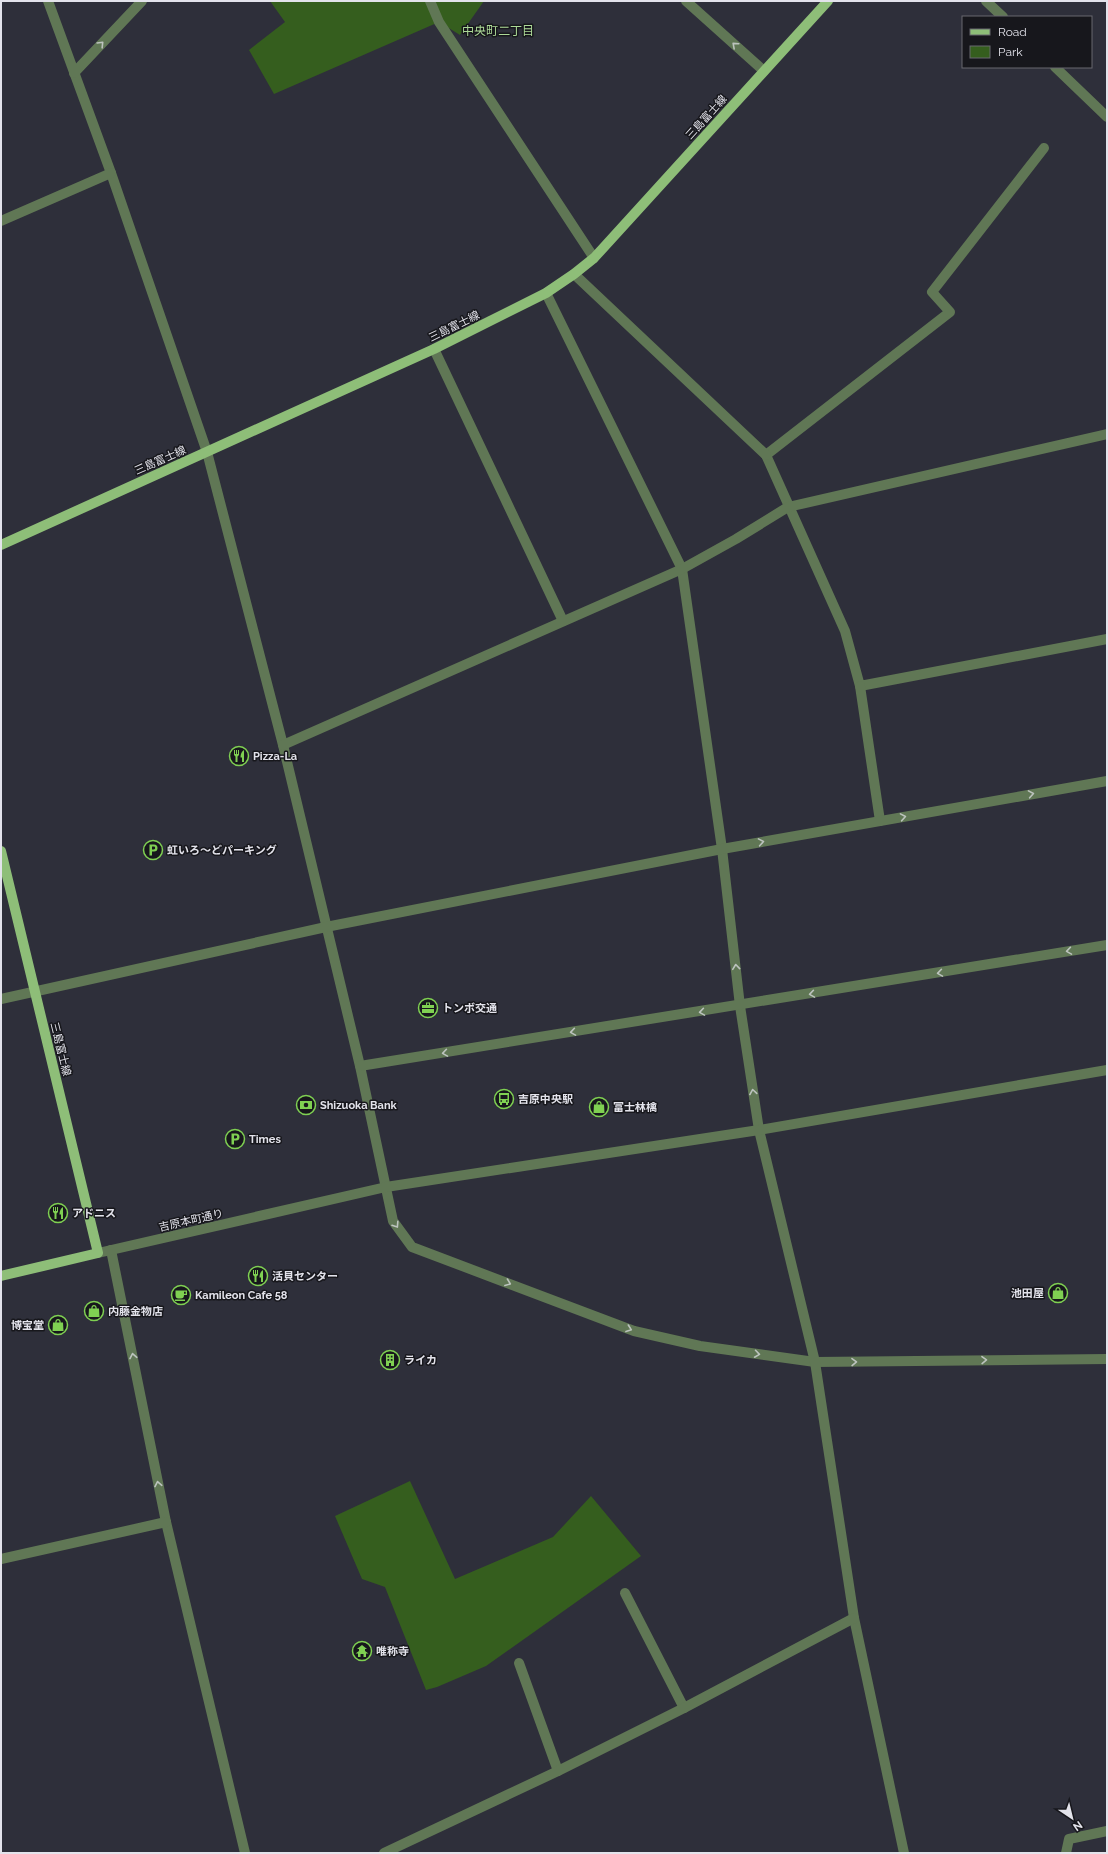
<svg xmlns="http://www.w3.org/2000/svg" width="1108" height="1854" font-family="Raleway,'Noto Sans JP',sans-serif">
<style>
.green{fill:#355e1e}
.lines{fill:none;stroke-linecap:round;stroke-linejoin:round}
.minor{stroke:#607755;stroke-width:10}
.major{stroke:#8ebe78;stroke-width:10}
.oneway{stroke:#bcc3be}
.labels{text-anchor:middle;stroke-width:3;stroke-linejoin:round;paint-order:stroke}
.street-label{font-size:11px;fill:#e3e3eb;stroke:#17171c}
.poi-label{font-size:11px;font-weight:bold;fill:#e3e3eb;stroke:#17171c;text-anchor:start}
.neighbourhood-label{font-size:12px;fill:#adda98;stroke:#17171c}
</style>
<rect width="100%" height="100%" fill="#2e2f3a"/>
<g class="green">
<polygon points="270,1 484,1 460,35 439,22 274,94 249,50 285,22"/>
<polygon points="410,1481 455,1579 553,1537 591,1496 641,1556 486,1666 437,1687 426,1690 385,1587 362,1579 335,1516"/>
</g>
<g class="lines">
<g class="minor">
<polyline points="48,1 111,173 207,452 283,745 360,1066 393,1221 412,1247 634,1331 700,1346 815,1362 1107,1359"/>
<polyline points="430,1 439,22 594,258"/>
<polyline points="686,1 764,71"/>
<polyline points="986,1 1003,17"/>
<polyline points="1055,67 1107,117"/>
<polyline points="74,73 142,1"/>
<polyline points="1044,148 932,292 950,312 766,455 845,631 860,686 1107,639"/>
<polyline points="1,221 111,173"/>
<polyline points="574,274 766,455"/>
<polyline points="546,293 682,569 722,849 740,1006 759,1130 815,1362 854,1618 904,1853"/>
<polyline points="434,349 563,621"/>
<polyline points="860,686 880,821"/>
<polyline points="283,745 682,569 736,539 788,507 1107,434"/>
<polyline points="1,999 326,927 722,849 1107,781"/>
<polyline points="360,1066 1107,945"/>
<polyline points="111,1250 166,1522 245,1853"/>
<polyline points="98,1253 386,1187 759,1130 1107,1070"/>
<polyline points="1,1559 166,1522"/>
<polyline points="625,1593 684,1708"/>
<polyline points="519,1663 558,1771"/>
<polyline points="384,1853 558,1771 684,1708 854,1618"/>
<polyline points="1066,1853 1069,1839 1107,1831"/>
</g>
<g class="major">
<polyline points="1,545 434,349 546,293 574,274 594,258 828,1"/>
<polyline points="1,851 98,1253 1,1276"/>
</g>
</g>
<defs><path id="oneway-chevron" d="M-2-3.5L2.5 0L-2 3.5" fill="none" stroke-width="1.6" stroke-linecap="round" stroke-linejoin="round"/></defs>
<g class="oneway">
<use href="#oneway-chevron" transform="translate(101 44) rotate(-46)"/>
<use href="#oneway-chevron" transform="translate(735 45) rotate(-138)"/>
<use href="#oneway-chevron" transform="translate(1031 794) rotate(-10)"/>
<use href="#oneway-chevron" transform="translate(903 817) rotate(-10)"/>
<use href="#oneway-chevron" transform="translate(761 842) rotate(-10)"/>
<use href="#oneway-chevron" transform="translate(1069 951) rotate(171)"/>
<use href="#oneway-chevron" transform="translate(736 967) rotate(-96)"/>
<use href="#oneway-chevron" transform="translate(940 973) rotate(171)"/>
<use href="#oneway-chevron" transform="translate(812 994) rotate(171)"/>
<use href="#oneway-chevron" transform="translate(702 1012) rotate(171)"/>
<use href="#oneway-chevron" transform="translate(573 1032) rotate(171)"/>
<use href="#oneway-chevron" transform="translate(445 1053) rotate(171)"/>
<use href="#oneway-chevron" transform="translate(753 1092) rotate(-99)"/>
<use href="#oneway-chevron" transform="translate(396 1225) rotate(57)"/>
<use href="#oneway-chevron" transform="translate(508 1283) rotate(21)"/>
<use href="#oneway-chevron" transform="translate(629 1329) rotate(20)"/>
<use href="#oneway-chevron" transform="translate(757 1354) rotate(8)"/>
<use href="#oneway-chevron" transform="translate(133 1356) rotate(-101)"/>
<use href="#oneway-chevron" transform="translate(984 1360) rotate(-1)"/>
<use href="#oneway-chevron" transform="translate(854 1362) rotate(-1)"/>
<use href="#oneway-chevron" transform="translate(158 1484) rotate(-101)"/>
</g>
<defs>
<symbol id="restaurant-ring" viewBox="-11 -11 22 22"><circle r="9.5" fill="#17171c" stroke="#7fd052" stroke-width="1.5"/><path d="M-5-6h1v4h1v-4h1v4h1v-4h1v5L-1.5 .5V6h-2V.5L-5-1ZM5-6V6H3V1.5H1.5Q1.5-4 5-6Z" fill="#7fd052"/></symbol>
<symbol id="parking-ring" viewBox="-11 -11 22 22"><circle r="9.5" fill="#17171c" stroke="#7fd052" stroke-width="1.5"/><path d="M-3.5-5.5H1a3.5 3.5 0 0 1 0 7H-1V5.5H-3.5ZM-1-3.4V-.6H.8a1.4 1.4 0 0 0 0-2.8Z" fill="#7fd052"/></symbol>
<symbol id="office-ring" viewBox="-11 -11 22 22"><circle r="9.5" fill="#17171c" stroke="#7fd052" stroke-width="1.5"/><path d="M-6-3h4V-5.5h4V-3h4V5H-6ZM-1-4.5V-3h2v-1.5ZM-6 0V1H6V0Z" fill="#7fd052"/></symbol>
<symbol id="bus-ring" viewBox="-11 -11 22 22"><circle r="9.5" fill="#17171c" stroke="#7fd052" stroke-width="1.5"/><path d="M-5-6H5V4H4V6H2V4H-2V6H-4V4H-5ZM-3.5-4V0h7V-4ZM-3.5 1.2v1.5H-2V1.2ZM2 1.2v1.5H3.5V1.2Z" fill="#7fd052"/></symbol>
<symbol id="bank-ring" viewBox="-11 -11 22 22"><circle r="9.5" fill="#17171c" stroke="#7fd052" stroke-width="1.5"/><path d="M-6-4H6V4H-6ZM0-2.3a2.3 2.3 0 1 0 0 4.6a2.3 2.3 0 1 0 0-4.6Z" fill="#7fd052"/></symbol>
<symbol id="shop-ring" viewBox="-11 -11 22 22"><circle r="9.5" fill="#17171c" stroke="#7fd052" stroke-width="1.5"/><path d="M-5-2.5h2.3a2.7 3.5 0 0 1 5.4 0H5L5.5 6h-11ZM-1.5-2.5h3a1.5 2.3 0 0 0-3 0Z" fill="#7fd052"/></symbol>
<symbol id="cafe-ring" viewBox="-11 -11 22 22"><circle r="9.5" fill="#17171c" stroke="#7fd052" stroke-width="1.5"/><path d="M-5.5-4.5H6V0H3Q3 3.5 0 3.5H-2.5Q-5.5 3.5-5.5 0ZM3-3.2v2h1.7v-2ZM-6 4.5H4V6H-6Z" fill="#7fd052"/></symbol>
<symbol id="building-ring" viewBox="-11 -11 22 22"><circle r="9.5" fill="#17171c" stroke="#7fd052" stroke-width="1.5"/><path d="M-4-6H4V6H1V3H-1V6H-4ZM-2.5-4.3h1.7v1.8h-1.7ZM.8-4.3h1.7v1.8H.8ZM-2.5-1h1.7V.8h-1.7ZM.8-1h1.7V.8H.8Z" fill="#7fd052"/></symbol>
<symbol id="temple-ring" viewBox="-11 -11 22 22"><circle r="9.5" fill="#17171c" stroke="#7fd052" stroke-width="1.5"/><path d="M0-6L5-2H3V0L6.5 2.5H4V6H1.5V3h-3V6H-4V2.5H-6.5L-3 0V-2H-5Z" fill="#7fd052"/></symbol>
</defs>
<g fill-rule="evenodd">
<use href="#restaurant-ring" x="228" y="745" width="22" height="22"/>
<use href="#parking-ring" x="142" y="839" width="22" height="22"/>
<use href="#office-ring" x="417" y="997" width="22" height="22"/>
<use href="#bus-ring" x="493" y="1088" width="22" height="22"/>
<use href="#bank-ring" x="295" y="1094" width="22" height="22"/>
<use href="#shop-ring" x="588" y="1096" width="22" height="22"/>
<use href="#parking-ring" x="224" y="1128" width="22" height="22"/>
<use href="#restaurant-ring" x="47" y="1202" width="22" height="22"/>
<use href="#restaurant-ring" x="247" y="1265" width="22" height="22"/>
<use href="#shop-ring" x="1047" y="1282" width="22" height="22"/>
<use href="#cafe-ring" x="170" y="1284" width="22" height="22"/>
<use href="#shop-ring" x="83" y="1300" width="22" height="22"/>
<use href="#shop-ring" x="47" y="1314" width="22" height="22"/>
<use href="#building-ring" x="379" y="1349" width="22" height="22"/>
<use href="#temple-ring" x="351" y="1640" width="22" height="22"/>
</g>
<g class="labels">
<g class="street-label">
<text transform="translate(706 117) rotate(-48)" y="4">三島富士線</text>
<text transform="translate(454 326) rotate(-26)" y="4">三島富士線</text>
<text transform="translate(160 460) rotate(-24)" y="4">三島富士線</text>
<text transform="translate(61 1049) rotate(76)" y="4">三島富士線</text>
<text transform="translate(191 1220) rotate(-13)" y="4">吉原本町通り</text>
</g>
<g class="poi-label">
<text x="253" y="760">Pizza-La</text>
<text x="167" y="854">虹いろ～どパーキング</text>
<text x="442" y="1012">トンボ交通</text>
<text x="518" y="1103">吉原中央駅</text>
<text x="320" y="1109">Shizuoka Bank</text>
<text x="613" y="1111">富士林檎</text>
<text x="249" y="1143">Times</text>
<text x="72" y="1217">アドニス</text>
<text x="272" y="1280">活貝センター</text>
<text x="1044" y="1297" text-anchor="end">池田屋</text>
<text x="195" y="1299">Kamileon Cafe 58</text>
<text x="108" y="1315">内藤金物店</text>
<text x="44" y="1329" text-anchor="end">博宝堂</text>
<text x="404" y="1364">ライカ</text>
<text x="376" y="1655">唯称寺</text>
</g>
<g class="neighbourhood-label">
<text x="498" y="35">中央町二丁目</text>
</g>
</g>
<rect width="1108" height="1854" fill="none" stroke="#e3e3eb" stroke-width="4"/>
<rect x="962" y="16" width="130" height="52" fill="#17171c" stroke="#69696f"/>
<rect x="970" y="29" width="20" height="6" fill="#8ebe78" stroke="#69696f"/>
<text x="998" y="36" font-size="12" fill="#e3e3eb">Road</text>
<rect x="970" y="46" width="20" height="12" fill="#355e1e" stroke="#69696f"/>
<text x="998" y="56" font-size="12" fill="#e3e3eb">Park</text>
<g transform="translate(1072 1818) rotate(145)" stroke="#17171c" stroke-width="3" paint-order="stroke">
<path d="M0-3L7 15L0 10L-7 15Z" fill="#e3e3eb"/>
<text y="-6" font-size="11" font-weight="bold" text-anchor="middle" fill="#e3e3eb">N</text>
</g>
</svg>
